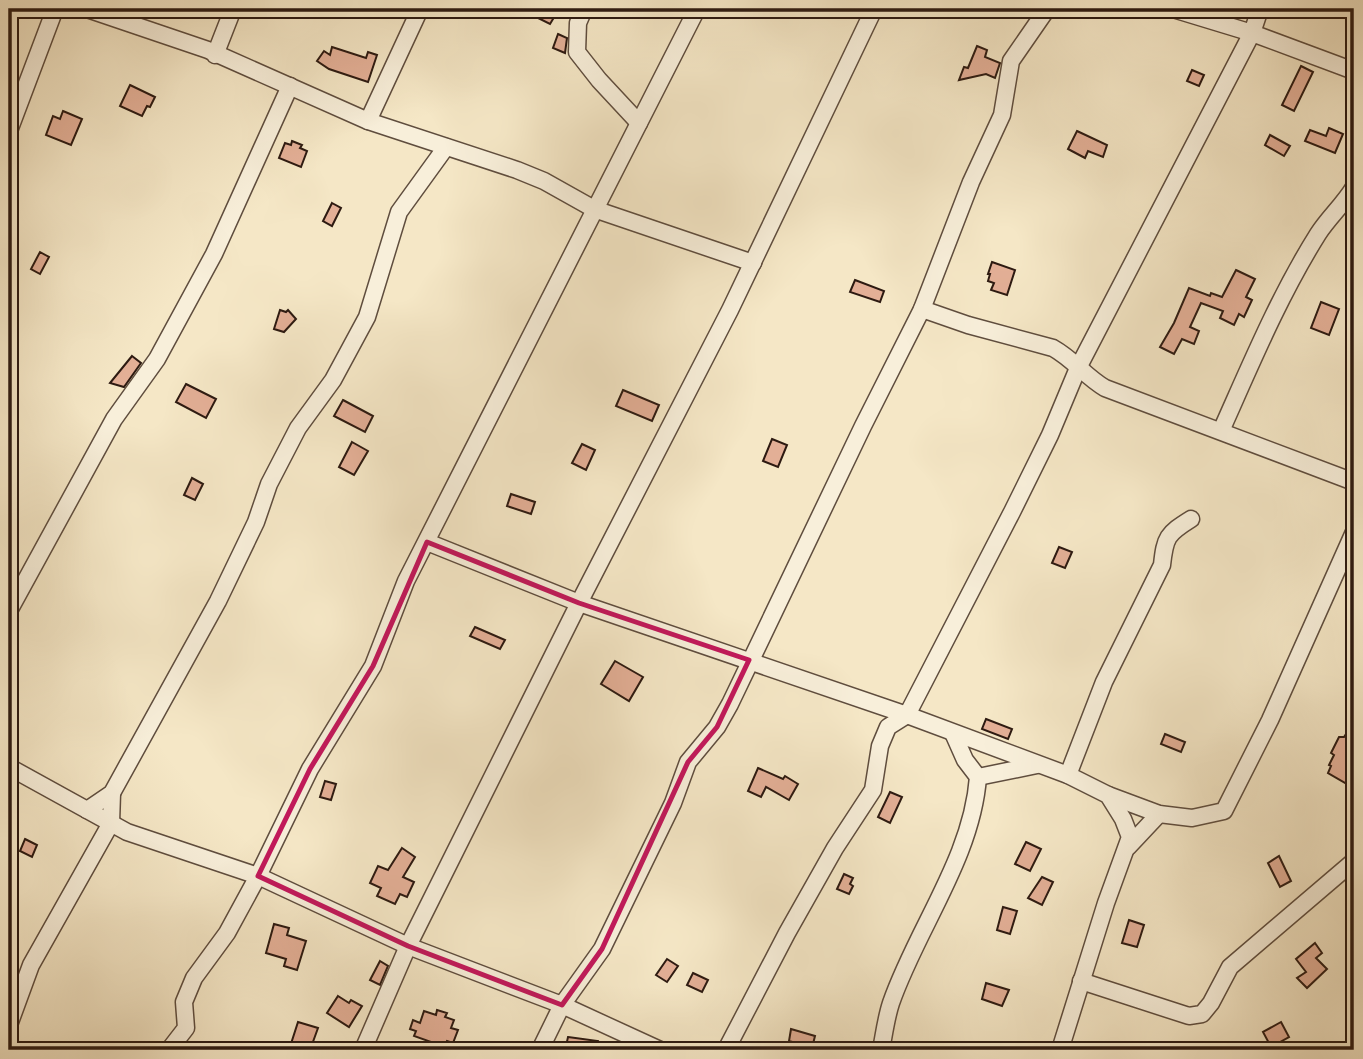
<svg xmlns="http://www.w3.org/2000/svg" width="1363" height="1059" font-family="'Libre Caslon Text',serif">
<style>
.building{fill:#e3af96;stroke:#2d1a11;stroke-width:2}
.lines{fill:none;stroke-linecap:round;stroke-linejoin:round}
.minor-casing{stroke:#5f4d3e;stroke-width:19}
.minor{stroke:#f8efda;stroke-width:16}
.marked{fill:none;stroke:#c2185b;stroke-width:5;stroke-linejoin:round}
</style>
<rect width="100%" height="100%" fill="#f5e7c6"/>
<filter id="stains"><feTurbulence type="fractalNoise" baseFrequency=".00286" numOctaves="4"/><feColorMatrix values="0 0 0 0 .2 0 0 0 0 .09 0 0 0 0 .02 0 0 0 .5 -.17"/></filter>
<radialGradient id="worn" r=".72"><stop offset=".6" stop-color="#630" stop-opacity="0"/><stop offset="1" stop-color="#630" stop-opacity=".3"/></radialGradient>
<g class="building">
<polygon points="520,9 559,9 550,24"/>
<polygon points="558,34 567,38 565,53 553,48"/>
<polygon points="977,46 987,50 985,57 1000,63 995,78 986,74 959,80 964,67 968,68"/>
<polygon points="332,47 366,58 368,52 377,55 368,82 329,69 317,61 324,51 330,55"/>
<polygon points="1301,66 1313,72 1294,111 1282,105"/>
<polygon points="1192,70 1204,75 1199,86 1187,81"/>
<polygon points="130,85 155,97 150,107 147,106 142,116 120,106"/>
<polygon points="63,111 82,119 71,145 46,135 53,116 60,119"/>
<polygon points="1329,128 1343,134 1335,153 1305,141 1310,130 1326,136"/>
<polygon points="1077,131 1107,145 1103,157 1088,151 1085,158 1068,149"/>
<polygon points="1270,135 1290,146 1284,156 1265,145"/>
<polygon points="292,141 302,145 300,148 307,151 301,167 279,158 285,143 291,145"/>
<polygon points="332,203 341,208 332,226 323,221"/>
<polygon points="40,252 49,257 40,274 31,269"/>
<polygon points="992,262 1015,270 1007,295 991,290 994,283 988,281 990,274 988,274"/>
<polygon points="1236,270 1255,279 1246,297 1252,300 1244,317 1239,314 1234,325 1220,318 1223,311 1201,303 1190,327 1199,331 1194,344 1182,339 1174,354 1160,347 1174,323 1189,288 1210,296 1211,293 1222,297"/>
<polygon points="855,280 884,291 880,302 850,292"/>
<polygon points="1321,302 1339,309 1329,335 1311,328"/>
<polygon points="280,310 286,312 288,310 296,319 284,332 274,329"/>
<polygon points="132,356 141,363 124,387 110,383"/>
<polygon points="186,384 216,399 206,418 176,402"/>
<polygon points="623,390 659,405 652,421 616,406"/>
<polygon points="343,400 373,416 365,432 334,416"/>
<polygon points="772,439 787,445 778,467 763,461"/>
<polygon points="352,442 368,451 354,475 339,467"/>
<polygon points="582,444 595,450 586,470 572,463"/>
<polygon points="192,478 203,484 195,500 184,495"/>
<polygon points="511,494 535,502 531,514 507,506"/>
<polygon points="1059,547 1072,552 1065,568 1052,563"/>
<polygon points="475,627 505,640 500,649 470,636"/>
<polygon points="615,661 643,677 629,701 601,684"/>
<polygon points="986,719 1012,729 1008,739 982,729"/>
<polygon points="1354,722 1354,738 1349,749 1354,752 1354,778 1351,776 1347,784 1328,773 1331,766 1329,765 1334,755 1331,753 1339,737 1344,737"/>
<polygon points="1165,734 1185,742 1181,752 1161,744"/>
<polygon points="758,768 783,779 785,776 798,784 789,800 766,787 761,797 748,791"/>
<polygon points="325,781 336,784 331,800 320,797"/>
<polygon points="890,792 902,797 890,823 878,817"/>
<polygon points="25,839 37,845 32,857 20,851"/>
<polygon points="1026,842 1041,849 1030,871 1015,864"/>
<polygon points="402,848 415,857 403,877 414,882 407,897 400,894 395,904 377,896 381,888 370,883 378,866 388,870"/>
<polygon points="1279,856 1291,881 1280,887 1268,863"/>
<polygon points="844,874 853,878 850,884 853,886 849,894 837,889"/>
<polygon points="1042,877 1053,882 1042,905 1028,898"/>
<polygon points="1003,907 1017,911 1010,934 997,930"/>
<polygon points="1129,920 1144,925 1137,947 1122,943"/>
<polygon points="274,924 289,928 287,935 306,941 297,970 284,966 286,959 266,953"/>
<polygon points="1315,943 1322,953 1316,958 1327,969 1307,988 1297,978 1306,972 1296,959"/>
<polygon points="667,959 678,966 667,982 656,975"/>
<polygon points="380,961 388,966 380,985 370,980"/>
<polygon points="693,973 708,980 702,992 687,985"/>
<polygon points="986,983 1009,990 1002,1006 982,999"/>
<polygon points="338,996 349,1003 351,1000 362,1006 349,1027 327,1013"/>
<polygon points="437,1010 447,1013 445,1017 454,1020 451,1028 458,1030 453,1043 447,1041 445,1047 414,1036 416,1031 410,1029 413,1020 420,1023 424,1011 436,1015"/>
<polygon points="298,1022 318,1028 310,1050 289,1050"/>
<polygon points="1281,1022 1289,1037 1271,1047 1263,1032"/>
<polygon points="791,1029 815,1036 812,1048 789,1041"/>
<polygon points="568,1037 598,1041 597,1048 566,1046"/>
</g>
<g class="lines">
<defs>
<g id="minor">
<polyline points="87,9 208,50 368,121 517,170 544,181 594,209 753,263"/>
<polyline points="584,9 578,23 577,52 599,80 639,123"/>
<polyline points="1173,9 1252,33 1354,71"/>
<polyline points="215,55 233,9"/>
<polyline points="368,121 420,9"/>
<polyline points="9,131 55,9"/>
<path d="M922 309 968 325 1053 348C1073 359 1086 377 1105 388L1354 482"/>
<path d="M1221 431C1251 364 1279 296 1318 234 1329 217 1344 204 1354 187"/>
<polyline points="427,542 579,603 907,715 1068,775 1108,795 1123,819 1130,837 1106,903 1060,1050"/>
<polyline points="9,611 114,419 157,359 214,254 290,86"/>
<polyline points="9,767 127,832 258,876 408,946 562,1005 660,1050"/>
<path d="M1068 775 1104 682 1162 565C1165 537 1167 534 1191 519"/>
<polyline points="978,777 1037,765"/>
<polyline points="1108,795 1159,814 1192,818 1224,811 1270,720 1354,532"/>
<polyline points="87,810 112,793 218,601 256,522 269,484 298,428 333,380 367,317 399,212 446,147"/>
<polyline points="1128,847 1159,814"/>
<polyline points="1081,981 1189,1016 1202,1014 1211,1003 1230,967 1354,861"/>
<polyline points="9,1025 31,965 111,823 112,793"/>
<polyline points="169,1050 186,1028 184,1002 194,978 227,933 258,876 310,769 373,666 406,581 697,9"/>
<polyline points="363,1050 408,946 579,603 730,310 874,9"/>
<polyline points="540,1050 562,1005 602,949 673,803 688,762 717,727 730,704 863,426 922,309 971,182 1002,115 1011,61 1047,9"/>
<polyline points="726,1050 787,933 835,848 873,790 880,746 888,727 907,715 1012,512 1050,435 1078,368 1252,33 1260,9"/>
<path d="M881 1050C884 1035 886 1018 891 1003 917 928 972 858 978 777L965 760 953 733"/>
</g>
</defs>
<use href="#minor" class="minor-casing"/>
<use href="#minor" class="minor"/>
</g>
<path class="marked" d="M427 542 579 603 749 660 717 727 688 762 602 949 562 1005 408 946 258 876 310 769 373 666Z"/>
<rect width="1363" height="1059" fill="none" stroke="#f5e7c6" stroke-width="35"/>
<rect x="10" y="10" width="1342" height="1038" fill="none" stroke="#2d1a11" stroke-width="3.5"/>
<rect x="18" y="18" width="1328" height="1024" fill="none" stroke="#2d1a11" stroke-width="2"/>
<rect width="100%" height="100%" filter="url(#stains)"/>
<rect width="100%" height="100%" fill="url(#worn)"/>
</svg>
